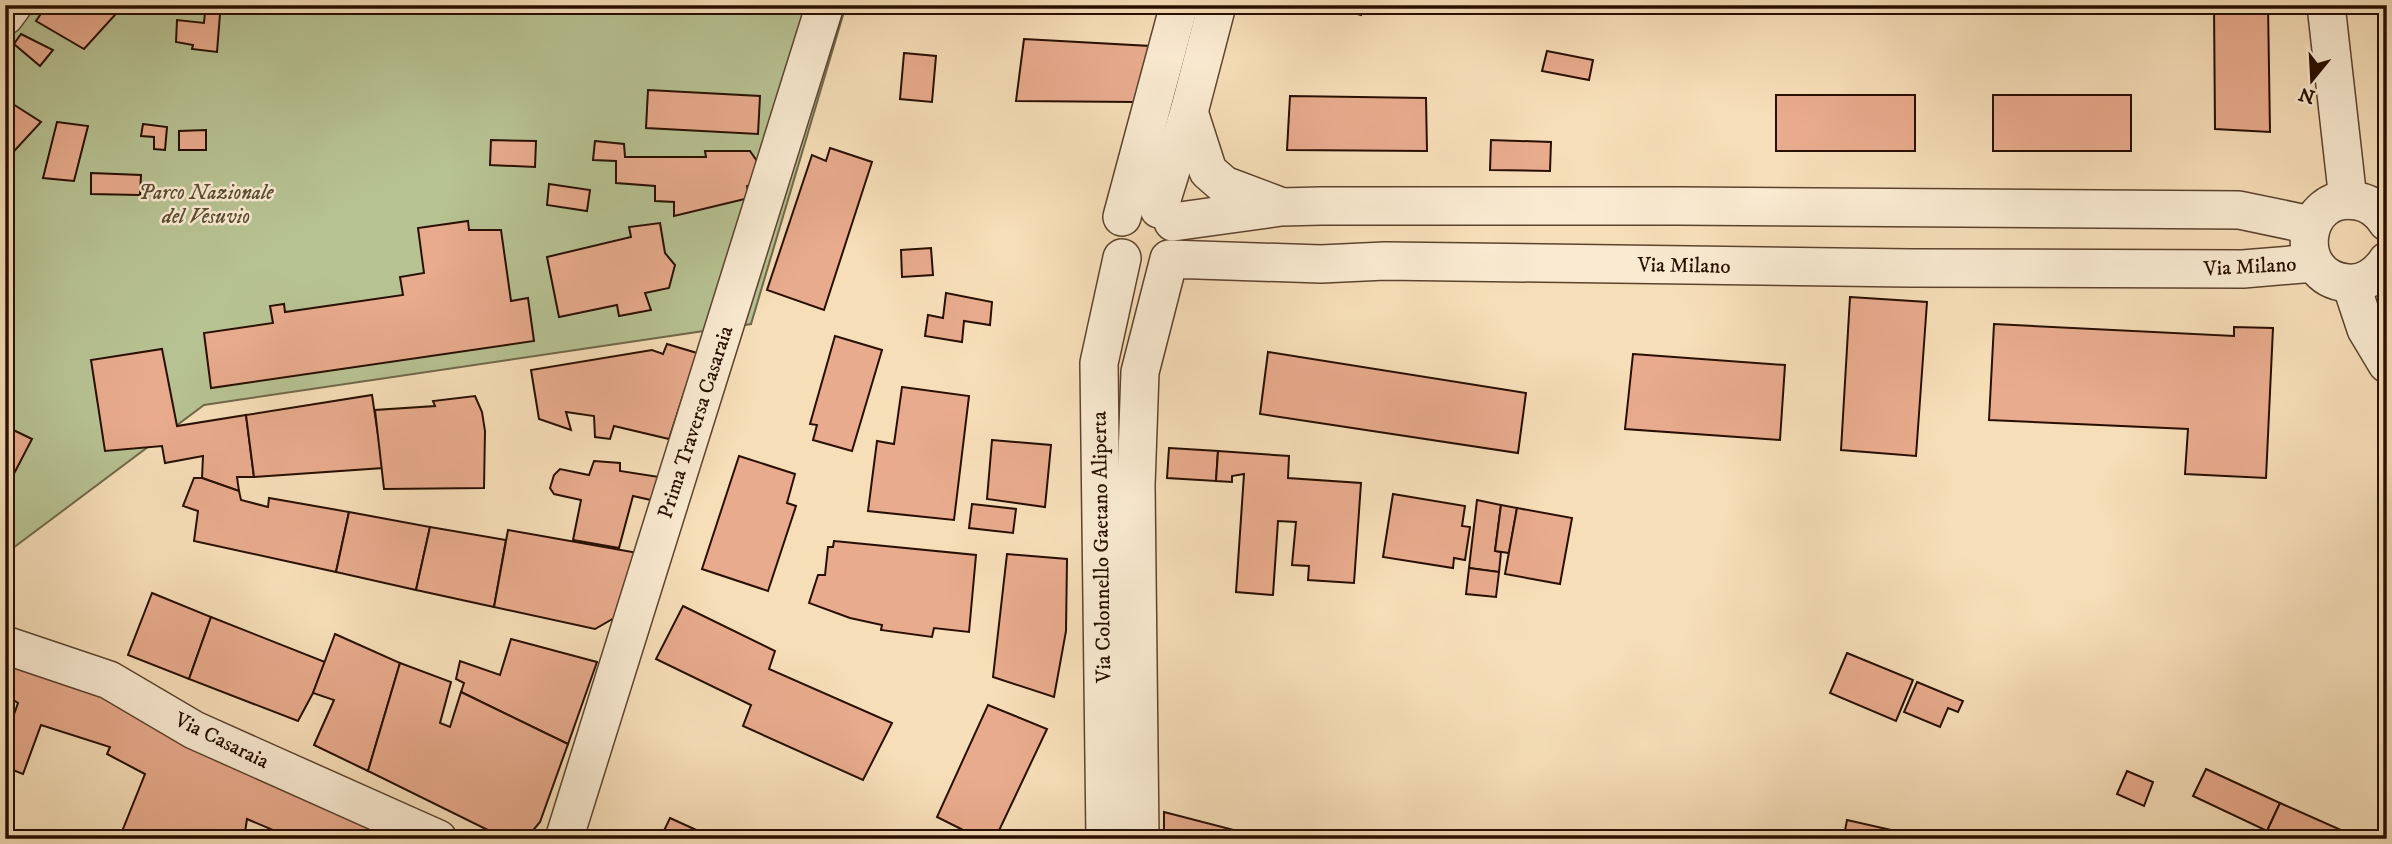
<svg xmlns="http://www.w3.org/2000/svg" width="2392" height="844" font-family="'IM FELL DW Pica',serif">
<style>
.green{fill:#b7c293;stroke:#70684a;stroke-width:2}
.building{fill:#e8ab8d;stroke:#280f00;stroke-width:2}
.lines{fill:none;stroke-linecap:round;stroke-linejoin:round}
.street-casing{stroke:#5c432e;stroke-width:40}
.street{stroke:#f9ead1;stroke-width:37}
.labels{text-anchor:middle;stroke-width:5;stroke-linejoin:round;paint-order:stroke}
.park-label{font-size:21px;font-style:italic;fill:#5a4e33;stroke:#f9ead1}
.street-label{font-size:21px;fill:#280f00;stroke:#f9ead1}
</style>
<rect width="100%" height="100%" fill="#f6deb8"/>
<filter id="stains"><feTurbulence type="fractalNoise" baseFrequency=".00286" numOctaves="4"/><feColorMatrix values="0 0 0 0 .2 0 0 0 0 .09 0 0 0 0 .02 0 0 0 .5 -.17"/></filter>
<radialGradient id="worn" r=".72"><stop offset=".6" stop-color="#630" stop-opacity="0"/><stop offset="1" stop-color="#630" stop-opacity=".3"/></radialGradient>
<polygon class="green" points="5,5 846,5 751,324 204,405 5,554"/>
<g class="building">
<polygon points="47,5 124,5 84,49 36,21"/>
<polygon points="1327,5 1364,5 1361,15"/>
<polygon points="2214,5 2268,5 2270,132 2215,129"/>
<polygon points="205,12 220,14 217,52 192,49 193,45 176,42 177,20 204,23"/>
<polygon points="21,34 53,50 40,66 14,44"/>
<polygon points="1024,39 1150,46 1134,102 1016,101"/>
<polygon points="1547,51 1593,60 1589,80 1542,71"/>
<polygon points="904,53 936,56 932,102 900,99"/>
<polygon points="648,90 760,96 758,134 646,128"/>
<rect x="1776" y="95" width="139" height="56"/>
<rect x="1993" y="95" width="138" height="56"/>
<polygon points="1290,96 1426,98 1427,151 1287,150"/>
<polygon points="5,99 41,122 5,161"/>
<polygon points="57,122 88,126 74,181 43,178"/>
<polygon points="143,124 167,127 165,150 154,149 154,137 141,136"/>
<polygon points="206,130 206,150 179,150 179,131"/>
<polygon points="491,140 536,141 535,167 490,165"/>
<polygon points="1491,140 1551,142 1550,171 1490,170"/>
<polygon points="595,141 624,144 625,157 706,157 705,151 750,151 761,167 758,184 747,186 749,198 674,216 674,202 655,201 655,186 616,183 616,161 593,160"/>
<polygon points="830,148 872,162 824,310 767,290 812,155 826,161"/>
<polygon points="5,168 10,171 8,189 5,189"/>
<polygon points="91,173 141,175 140,195 91,194"/>
<polygon points="549,184 590,190 587,211 547,205"/>
<polygon points="468,221 469,230 501,230 511,301 528,298 534,341 211,388 204,333 273,323 270,306 284,304 285,312 403,295 400,277 424,273 418,228"/>
<polygon points="660,223 665,253 675,265 669,288 645,293 651,310 619,316 617,305 559,317 547,257 631,237 629,227"/>
<polygon points="931,248 933,275 902,277 901,250"/>
<polygon points="946,293 992,302 990,325 964,321 962,342 925,336 928,315 943,318"/>
<polygon points="1850,297 1927,302 1916,456 1841,450"/>
<polygon points="1994,324 2234,336 2234,327 2273,328 2266,478 2185,474 2188,429 1989,420"/>
<polygon points="835,336 882,350 852,451 813,440 817,425 810,424"/>
<polygon points="667,344 697,353 669,439 614,426 610,439 595,437 594,416 566,412 571,430 539,419 531,370 652,350 663,354"/>
<polygon points="162,349 177,426 246,415 254,477 237,477 239,491 202,478 203,456 165,463 162,446 105,451 91,360"/>
<polygon points="1268,352 1526,393 1518,453 1260,414"/>
<polygon points="1633,354 1785,365 1780,440 1625,429"/>
<polygon points="902,387 969,396 954,520 868,511 877,441 894,444"/>
<polygon points="372,395 383,468 254,477 246,415"/>
<polygon points="475,396 482,412 485,431 484,488 384,489 375,410 435,406 433,401"/>
<polygon points="5,426 32,439 5,491"/>
<polygon points="992,440 1051,445 1045,507 987,499"/>
<polygon points="1169,448 1218,451 1216,481 1167,478"/>
<polygon points="1218,451 1289,456 1288,478 1361,483 1354,583 1308,580 1309,566 1292,565 1296,522 1278,521 1273,595 1236,592 1244,474 1232,476 1232,482 1216,481"/>
<polygon points="739,456 795,474 787,503 796,506 768,591 702,569"/>
<polygon points="594,461 620,463 620,471 659,477 651,500 633,496 619,548 573,540 581,500 554,494 550,488 554,475 560,469 589,475"/>
<polygon points="194,478 202,478 239,491 241,500 268,507 269,498 349,512 336,572 194,541 198,511 183,506"/>
<polygon points="1393,494 1465,506 1462,526 1470,527 1465,560 1454,558 1453,568 1383,557"/>
<polygon points="1477,500 1501,505 1495,551 1501,552 1499,572 1469,568"/>
<polygon points="972,504 1016,509 1013,533 969,528"/>
<polygon points="1501,505 1517,508 1509,553 1495,551"/>
<polygon points="1517,508 1572,518 1560,584 1505,574"/>
<polygon points="349,512 430,527 416,590 336,572"/>
<polygon points="430,527 506,540 494,607 416,590"/>
<polygon points="508,530 638,553 621,614 595,629 494,607"/>
<polygon points="834,541 976,555 969,632 934,628 932,637 881,630 882,625 850,618 809,603 818,575 825,575 828,547 833,547"/>
<polygon points="1007,554 1067,559 1066,631 1054,697 993,677"/>
<polygon points="1469,568 1499,572 1496,597 1466,594"/>
<polygon points="152,593 211,617 189,679 128,655"/>
<polygon points="683,606 775,651 769,669 892,723 863,780 743,726 751,705 656,659"/>
<polygon points="211,617 325,662 313,693 298,721 189,679"/>
<polygon points="335,634 400,663 368,771 314,745 334,700 313,693"/>
<polygon points="511,639 597,662 568,744 461,692 464,683 456,679 460,661 500,675"/>
<polygon points="1847,653 1913,680 1896,721 1830,693"/>
<polygon points="5,659 115,697 406,839 294,839 247,819 244,839 119,839 145,774 107,754 110,747 41,725 23,774 5,767 5,740 18,703 5,695"/>
<polygon points="400,663 451,682 440,723 450,727 461,692 568,744 540,822 526,839 506,839 368,771"/>
<polygon points="1917,682 1963,701 1958,712 1948,708 1940,727 1904,712"/>
<polygon points="988,705 1047,729 995,839 981,839 937,817"/>
<polygon points="2206,769 2280,803 2267,831 2193,796"/>
<polygon points="2127,771 2153,782 2144,806 2117,794"/>
<polygon points="2280,803 2350,834 2348,839 2285,839 2267,831"/>
<polygon points="1164,812 1257,836 1257,839 1177,839 1164,836"/>
<polygon points="670,818 716,839 660,839"/>
<polygon points="1847,820 1900,832 1898,839 1855,839 1844,836"/>
</g>
<g class="lines">
<defs>
<g id="street">
<polyline points="2326,5 2348,200"/>
<polyline points="5,16 13,5"/>
<polyline points="1189,112 1208,171 1224,185 1277,205"/>
<polyline points="1159,209 1189,112 1217,5"/>
<polyline points="1122,217 1179,5"/>
<polyline points="1173,222 1281,207 1321,206 1678,206 2239,210 2311,225"/>
<path d="M2387 222C2380 211 2370 203 2357 201 2301 191 2290 277 2347 283 2363 285 2378 275 2387 261"/>
<polyline points="2351,284 2366,329 2387,364"/>
<polyline points="5,645 109,680 194,730 438,839"/>
<polyline points="564,839 825,5"/>
<polyline points="1105,839 1099,363 1122,258"/>
<polyline points="1140,839 1136,485 1140,372 1169,259 1321,264 1385,261 1911,268 2243,269 2314,263"/>
</g>
</defs>
<use href="#street" class="street-casing"/>
<use href="#street" class="street"/>
</g>
<g class="labels">
<g class="park-label">
<text x="206" y="199">Parco Nazionale<tspan x="206" dy="24">del Vesuvio</tspan></text>
</g>
<g class="street-label">
<text transform="translate(1684 265) rotate(1)" y="7">Via Milano</text>
<text transform="translate(2250 266) rotate(-3)" y="7">Via Milano</text>
<text transform="translate(695 422) rotate(-72)" y="7">Prima Traversa Casaraia</text>
<text transform="translate(1101 547) rotate(-91)" y="7">Via Colonnello Gaetano Aliperta</text>
<text transform="translate(222 740) rotate(26)" y="7">Via Casaraia</text>
</g>
</g>
<rect width="2392" height="844" fill="none" stroke="#f6deb8" stroke-width="28"/>
<rect x="7" y="7" width="2378" height="830" fill="none" stroke="#280f00" stroke-width="3.5"/>
<rect x="14" y="14" width="2364" height="816" fill="none" stroke="#280f00" stroke-width="2"/>
<g transform="translate(2312 80) rotate(198)" stroke="#f9ead1" stroke-width="5" paint-order="stroke">
<path d="M0-5L12 26L0 18L-12 26Z" fill="#280f00"/>
<text y="-10" font-size="19" font-weight="bold" text-anchor="middle" fill="#280f00">N</text>
</g>
<rect width="100%" height="100%" filter="url(#stains)"/>
<rect width="100%" height="100%" fill="url(#worn)"/>
</svg>
